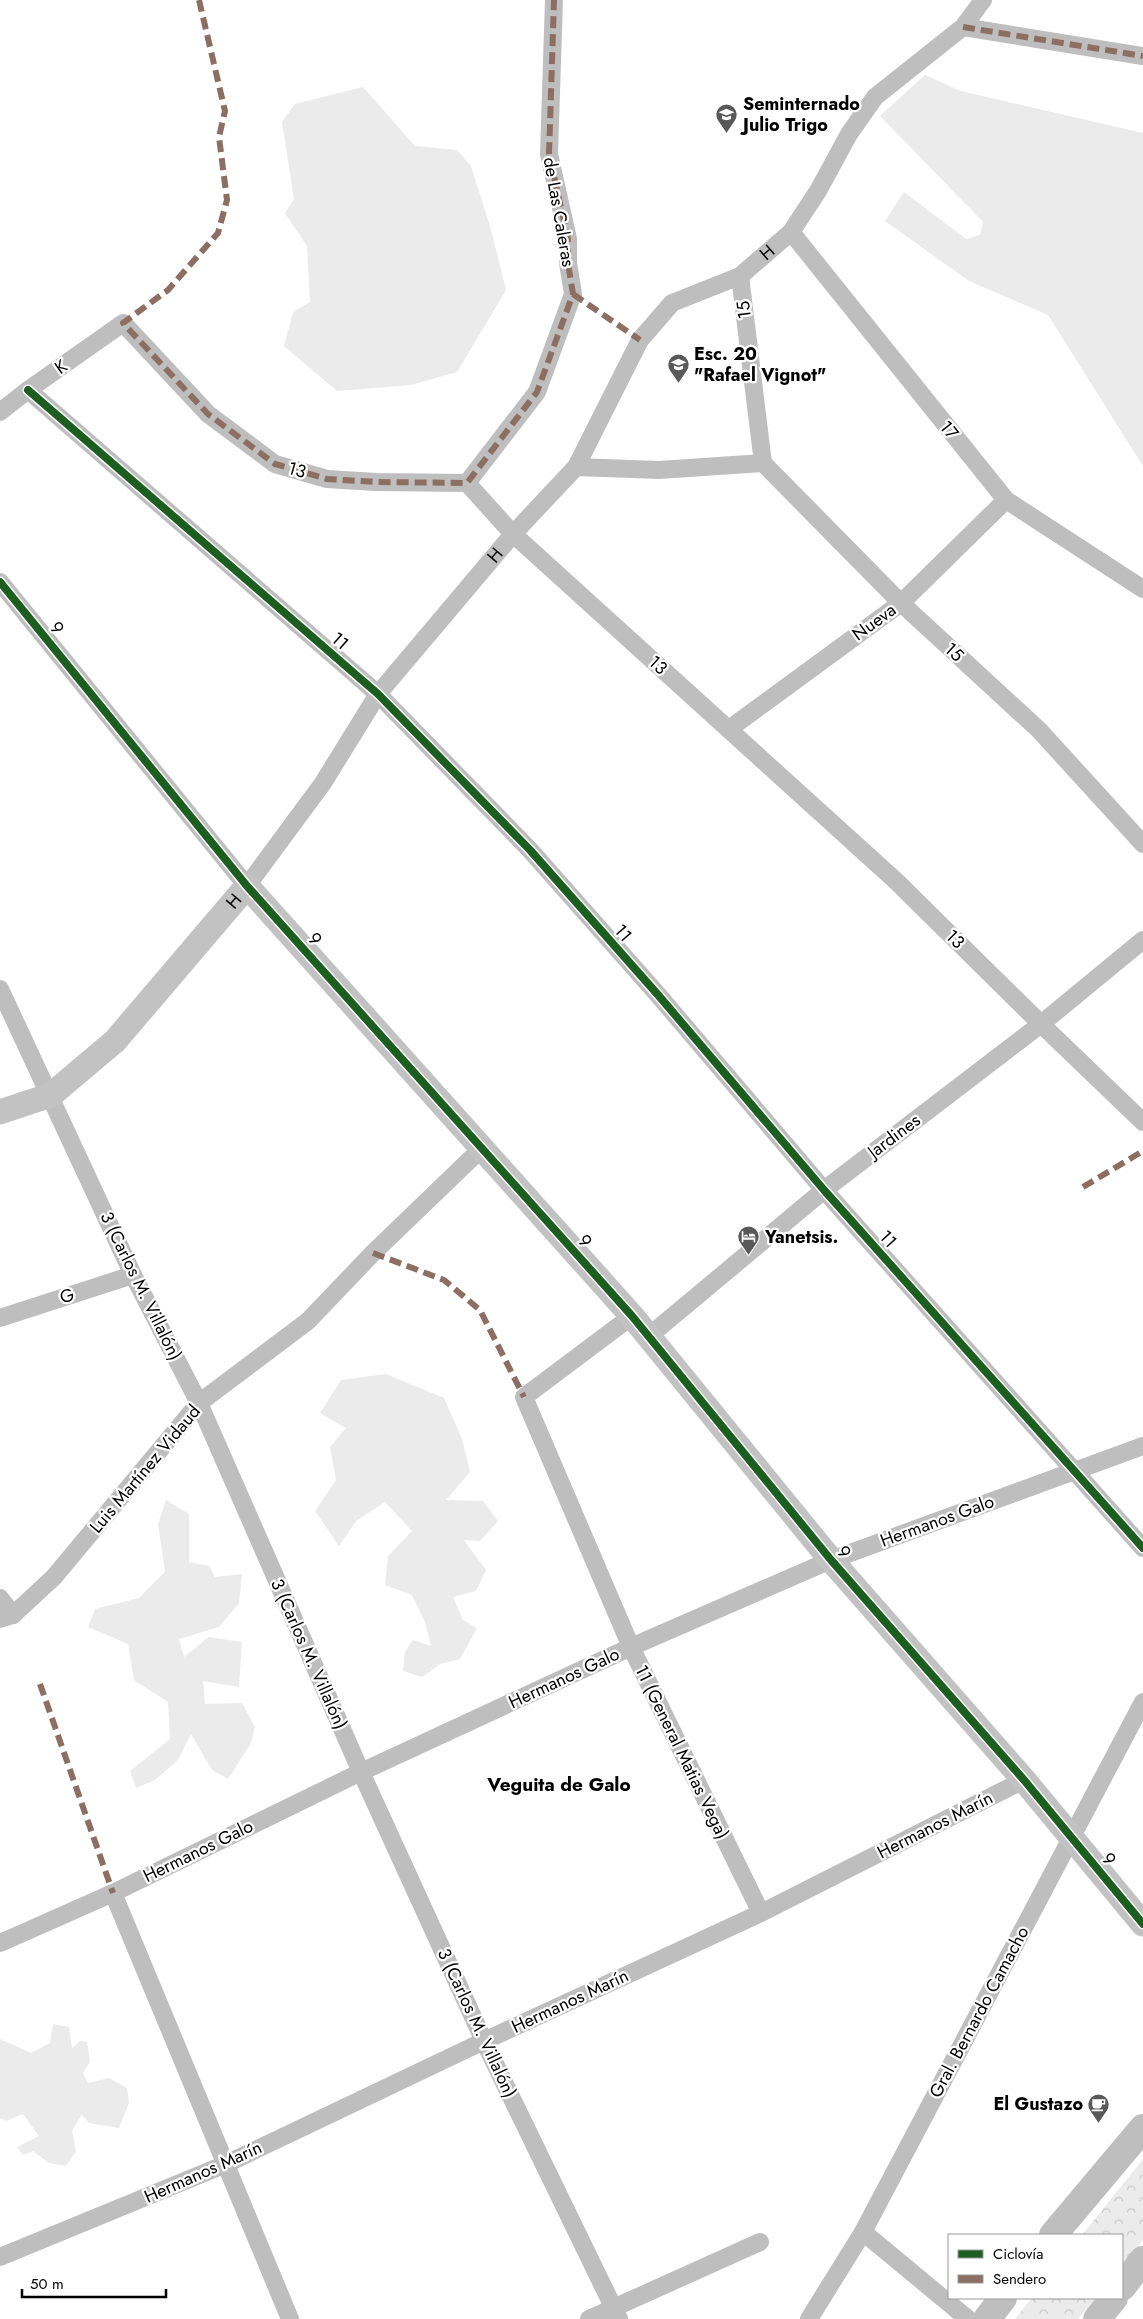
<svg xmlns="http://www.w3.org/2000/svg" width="1143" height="2319" font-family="Jost,sans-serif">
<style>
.grass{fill:#ebebeb}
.park{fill:url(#park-crowns)}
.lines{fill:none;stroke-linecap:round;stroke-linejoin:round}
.street{stroke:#bebebe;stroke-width:18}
.secondary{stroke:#c2c2c2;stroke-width:25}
.primary{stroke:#bebebe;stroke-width:28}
.quiet{stroke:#8d6e63;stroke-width:6;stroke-dasharray:12 6;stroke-linecap:butt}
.cycleway-casing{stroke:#fff;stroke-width:11}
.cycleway{stroke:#1b5e20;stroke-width:8}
.labels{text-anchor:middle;stroke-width:4.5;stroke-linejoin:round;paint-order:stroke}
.poi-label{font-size:18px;font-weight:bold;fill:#000;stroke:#fff;text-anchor:start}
.street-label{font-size:18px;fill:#000;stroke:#fff}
.neighbourhood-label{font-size:19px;font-weight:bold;fill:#000;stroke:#fff}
</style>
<defs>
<pattern id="park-crowns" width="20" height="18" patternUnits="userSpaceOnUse" patternTransform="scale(1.25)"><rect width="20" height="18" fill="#ebebeb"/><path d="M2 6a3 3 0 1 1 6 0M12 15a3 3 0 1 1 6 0" fill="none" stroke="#c8c8c8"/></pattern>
</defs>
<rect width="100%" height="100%" fill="#fff"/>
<g class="grass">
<polygon points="925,75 961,91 1143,133 1143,466 1048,315 969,281 885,221 904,192 966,239 980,235 983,222 880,116"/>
<polygon points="363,87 415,146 457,150 471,166 490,226 506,290 457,372 411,385 337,391 284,346 293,312 310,302 307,246 285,213 294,199 282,122 295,104"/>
<polygon points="386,1374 444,1398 462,1439 470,1472 446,1500 483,1501 498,1521 480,1541 464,1540 486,1570 476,1591 453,1597 463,1620 477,1628 460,1659 440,1664 422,1677 403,1671 405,1652 413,1640 431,1646 425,1622 412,1595 385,1585 388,1556 412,1531 385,1502 356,1521 339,1546 315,1511 336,1480 330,1447 346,1428 320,1413 341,1380"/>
<polygon points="166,1500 189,1514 189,1562 209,1566 215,1577 242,1574 239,1603 219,1627 179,1639 184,1657 209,1637 242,1642 239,1687 203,1681 205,1704 242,1703 255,1727 251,1743 228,1779 212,1770 191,1734 178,1760 155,1780 136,1788 130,1771 170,1739 168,1702 134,1680 128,1644 88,1627 95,1609 139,1598 165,1572 158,1524"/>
<polygon points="53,2024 69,2027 72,2048 80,2041 87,2042 90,2062 83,2073 88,2083 109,2078 127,2088 129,2103 119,2128 89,2123 82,2114 72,2131 76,2151 66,2166 49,2163 33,2151 23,2155 17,2147 39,2136 23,2114 6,2121 0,2118 0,2039 31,2053 50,2043"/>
</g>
<g class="park">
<polygon points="1143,2159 1143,2240 1122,2266 1122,2235 1082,2235"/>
<polygon points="1032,2298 1096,2298 1078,2319 1015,2319"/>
</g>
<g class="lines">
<g class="street">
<polyline points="963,27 1143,56"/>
<polyline points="791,232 1006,500 1143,589"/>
<polyline points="28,390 378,694 530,850 659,996 824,1190 1143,1548"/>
<polyline points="0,412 28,390 123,323 208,414 275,464 327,479 376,482 467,483 513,534 896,881 1041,1024 1143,1122"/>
<polyline points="763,463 901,603 1039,730 1143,844"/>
<polyline points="576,467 659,470 763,463 740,276"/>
<polyline points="467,483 537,392 573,294 568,263 568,239 549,154 554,0"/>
<path id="s1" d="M0 582 247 886 323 783 378 694 513 534 576 467 640 340 672 303 740 276 791 232 818 191 849 134 875 97 963 27 983 0"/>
<polyline points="729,729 901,603 1006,500"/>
<polyline points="0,989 133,1275 199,1403 361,1772 484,2041 619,2319"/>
<polyline points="632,1316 524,1397 631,1647 761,1913"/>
<polyline points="0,1318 133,1275"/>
<polyline points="649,1336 824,1190 1041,1024 1143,940"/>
<polyline points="0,1598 13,1615"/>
<polyline points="0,1619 13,1615 54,1577 199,1403 308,1321 373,1253 482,1148"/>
<polyline points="113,1893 290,2319"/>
<polyline points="0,1943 113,1893 361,1772 631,1647 831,1560 1143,1446"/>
<polyline points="863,2232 968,2319"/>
<polyline points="0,2257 226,2164 484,2041 761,1913 1024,1780"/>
<polyline points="589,2319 760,2242"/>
<polyline points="809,2319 863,2232 1143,1702"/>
</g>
<path class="secondary" id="s2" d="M0 1112 51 1095 115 1041 247 886 632 1316 831 1560 1024 1780 1143 1924"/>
<g class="primary">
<polyline points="1053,2235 1143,2128"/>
<polyline points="1122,2287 1143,2260"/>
<polyline points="987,2319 1003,2298"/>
<polyline points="1097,2319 1114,2298"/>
</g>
<g class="quiet">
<polyline points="199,0 225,111 219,137 227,200 218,233 168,290 123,323 208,414 275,464 327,479 376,482 467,483 537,392 573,294 568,263 568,239 549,154 554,0"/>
<polyline points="963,27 1143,56"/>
<polyline points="573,294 640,340"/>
<polyline points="1083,1187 1143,1151"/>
<polyline points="373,1253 444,1280 480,1310 524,1397"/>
<polyline points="40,1684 113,1893"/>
</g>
<defs>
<g id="cycleway">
<polyline points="28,390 378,694 530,850 659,996 824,1190 1143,1548"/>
<polyline points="0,582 247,886 632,1316 831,1560 1024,1780 1143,1924"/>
</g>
</defs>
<use href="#cycleway" class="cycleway-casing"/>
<use href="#cycleway" class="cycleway"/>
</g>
<defs>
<symbol id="school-pin" viewBox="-11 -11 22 30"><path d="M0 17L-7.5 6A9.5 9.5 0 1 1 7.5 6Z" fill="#595959" stroke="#fff"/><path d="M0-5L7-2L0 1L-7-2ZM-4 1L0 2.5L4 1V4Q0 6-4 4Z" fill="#fff"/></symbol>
<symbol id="hotel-pin" viewBox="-11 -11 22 30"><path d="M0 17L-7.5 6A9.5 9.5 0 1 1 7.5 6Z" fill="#595959" stroke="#fff"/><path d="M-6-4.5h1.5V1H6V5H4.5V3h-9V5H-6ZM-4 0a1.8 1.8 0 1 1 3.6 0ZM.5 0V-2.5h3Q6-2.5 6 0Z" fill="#fff"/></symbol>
<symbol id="cafe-pin" viewBox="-11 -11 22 30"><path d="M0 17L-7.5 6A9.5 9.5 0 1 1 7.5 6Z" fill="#595959" stroke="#fff"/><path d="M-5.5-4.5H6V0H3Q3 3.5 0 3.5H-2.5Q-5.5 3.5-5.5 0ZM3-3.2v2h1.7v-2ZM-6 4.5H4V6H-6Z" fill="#fff"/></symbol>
</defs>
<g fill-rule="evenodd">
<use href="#school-pin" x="714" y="102" width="25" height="34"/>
<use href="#school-pin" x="666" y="352" width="25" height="34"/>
<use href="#hotel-pin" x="736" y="1224" width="25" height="34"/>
<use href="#cafe-pin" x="1086" y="2092" width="25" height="34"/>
</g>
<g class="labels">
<g class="poi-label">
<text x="743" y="110">Seminternado<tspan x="743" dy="21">Julio Trigo</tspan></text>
<text x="694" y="360">Esc. 20<tspan x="694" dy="21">"Rafael Vignot"</tspan></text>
<text x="765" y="1243">Yanetsis.</text>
<text x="1083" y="2110" text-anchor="end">El Gustazo</text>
</g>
<g class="street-label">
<text transform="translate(559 212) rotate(80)" y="6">de Las Caleras</text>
<text dy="6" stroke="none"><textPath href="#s1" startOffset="1226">H</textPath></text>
<text transform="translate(744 310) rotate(-97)" y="6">15</text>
<text transform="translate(61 367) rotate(-35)" y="6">K</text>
<text transform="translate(949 430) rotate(51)" y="6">17</text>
<text transform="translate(297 470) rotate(16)" y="6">13</text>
<text dy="6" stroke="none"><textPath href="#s1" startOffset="806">H</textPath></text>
<text transform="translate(874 622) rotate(-36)" y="6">Nueva</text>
<text transform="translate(57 628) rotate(51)" y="6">9</text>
<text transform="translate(340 641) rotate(41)" y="6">11</text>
<text transform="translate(954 652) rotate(43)" y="6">15</text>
<text transform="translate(658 665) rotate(42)" y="6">13</text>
<text dy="6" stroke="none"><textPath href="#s2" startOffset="321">H</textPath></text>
<text transform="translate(623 933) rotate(49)" y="6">11</text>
<text transform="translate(315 939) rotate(48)" y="6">9</text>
<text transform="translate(955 939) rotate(45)" y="6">13</text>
<text transform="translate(894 1136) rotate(-37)" y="6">Jardines</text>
<text transform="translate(888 1239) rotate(48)" y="6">11</text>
<text transform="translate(585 1241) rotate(48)" y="6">9</text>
<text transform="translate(141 1286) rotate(64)" y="6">3 (Carlos M. Villalón)</text>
<text transform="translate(67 1296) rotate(-18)" y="6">G</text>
<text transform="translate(145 1469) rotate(-50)" y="6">Luis Martínez Vidaud</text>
<text transform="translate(937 1521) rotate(-20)" y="6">Hermanos Galo</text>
<text transform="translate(844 1552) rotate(50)" y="6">9</text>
<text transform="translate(309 1654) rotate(66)" y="6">3 (Carlos M. Villalón)</text>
<text transform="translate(564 1678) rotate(-25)" y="6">Hermanos Galo</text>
<text transform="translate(682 1752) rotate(64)" y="6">11 (General Matias Vega)</text>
<text transform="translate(935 1825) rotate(-27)" y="6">Hermanos Marín</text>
<text transform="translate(198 1851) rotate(-26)" y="6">Hermanos Galo</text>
<text transform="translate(1109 1859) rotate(50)" y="6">9</text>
<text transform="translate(570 2001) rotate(-25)" y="6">Hermanos Marín</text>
<text transform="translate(979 2012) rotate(-62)" y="6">Gral. Bernardo Camacho</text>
<text transform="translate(477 2023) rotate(65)" y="6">3 (Carlos M. Villalón)</text>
<text transform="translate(203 2172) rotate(-24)" y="6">Hermanos Marín</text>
</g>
<g class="neighbourhood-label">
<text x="559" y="1791">Veguita de Galo</text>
</g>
</g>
<rect x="948" y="2234" width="175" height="65" fill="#ffffff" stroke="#999999"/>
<rect x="958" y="2250" width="25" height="8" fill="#1b5e20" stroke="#999999"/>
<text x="993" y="2259" font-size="15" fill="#000000">Ciclovía</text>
<rect x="958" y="2275" width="25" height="8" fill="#8d6e63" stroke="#999999"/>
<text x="993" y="2284" font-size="15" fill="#000000">Sendero</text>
<path d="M22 2289v8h144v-8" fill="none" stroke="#000000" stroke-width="2.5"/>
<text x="30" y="2289" font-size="15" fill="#000000" stroke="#ffffff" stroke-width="4" paint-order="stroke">50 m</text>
</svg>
